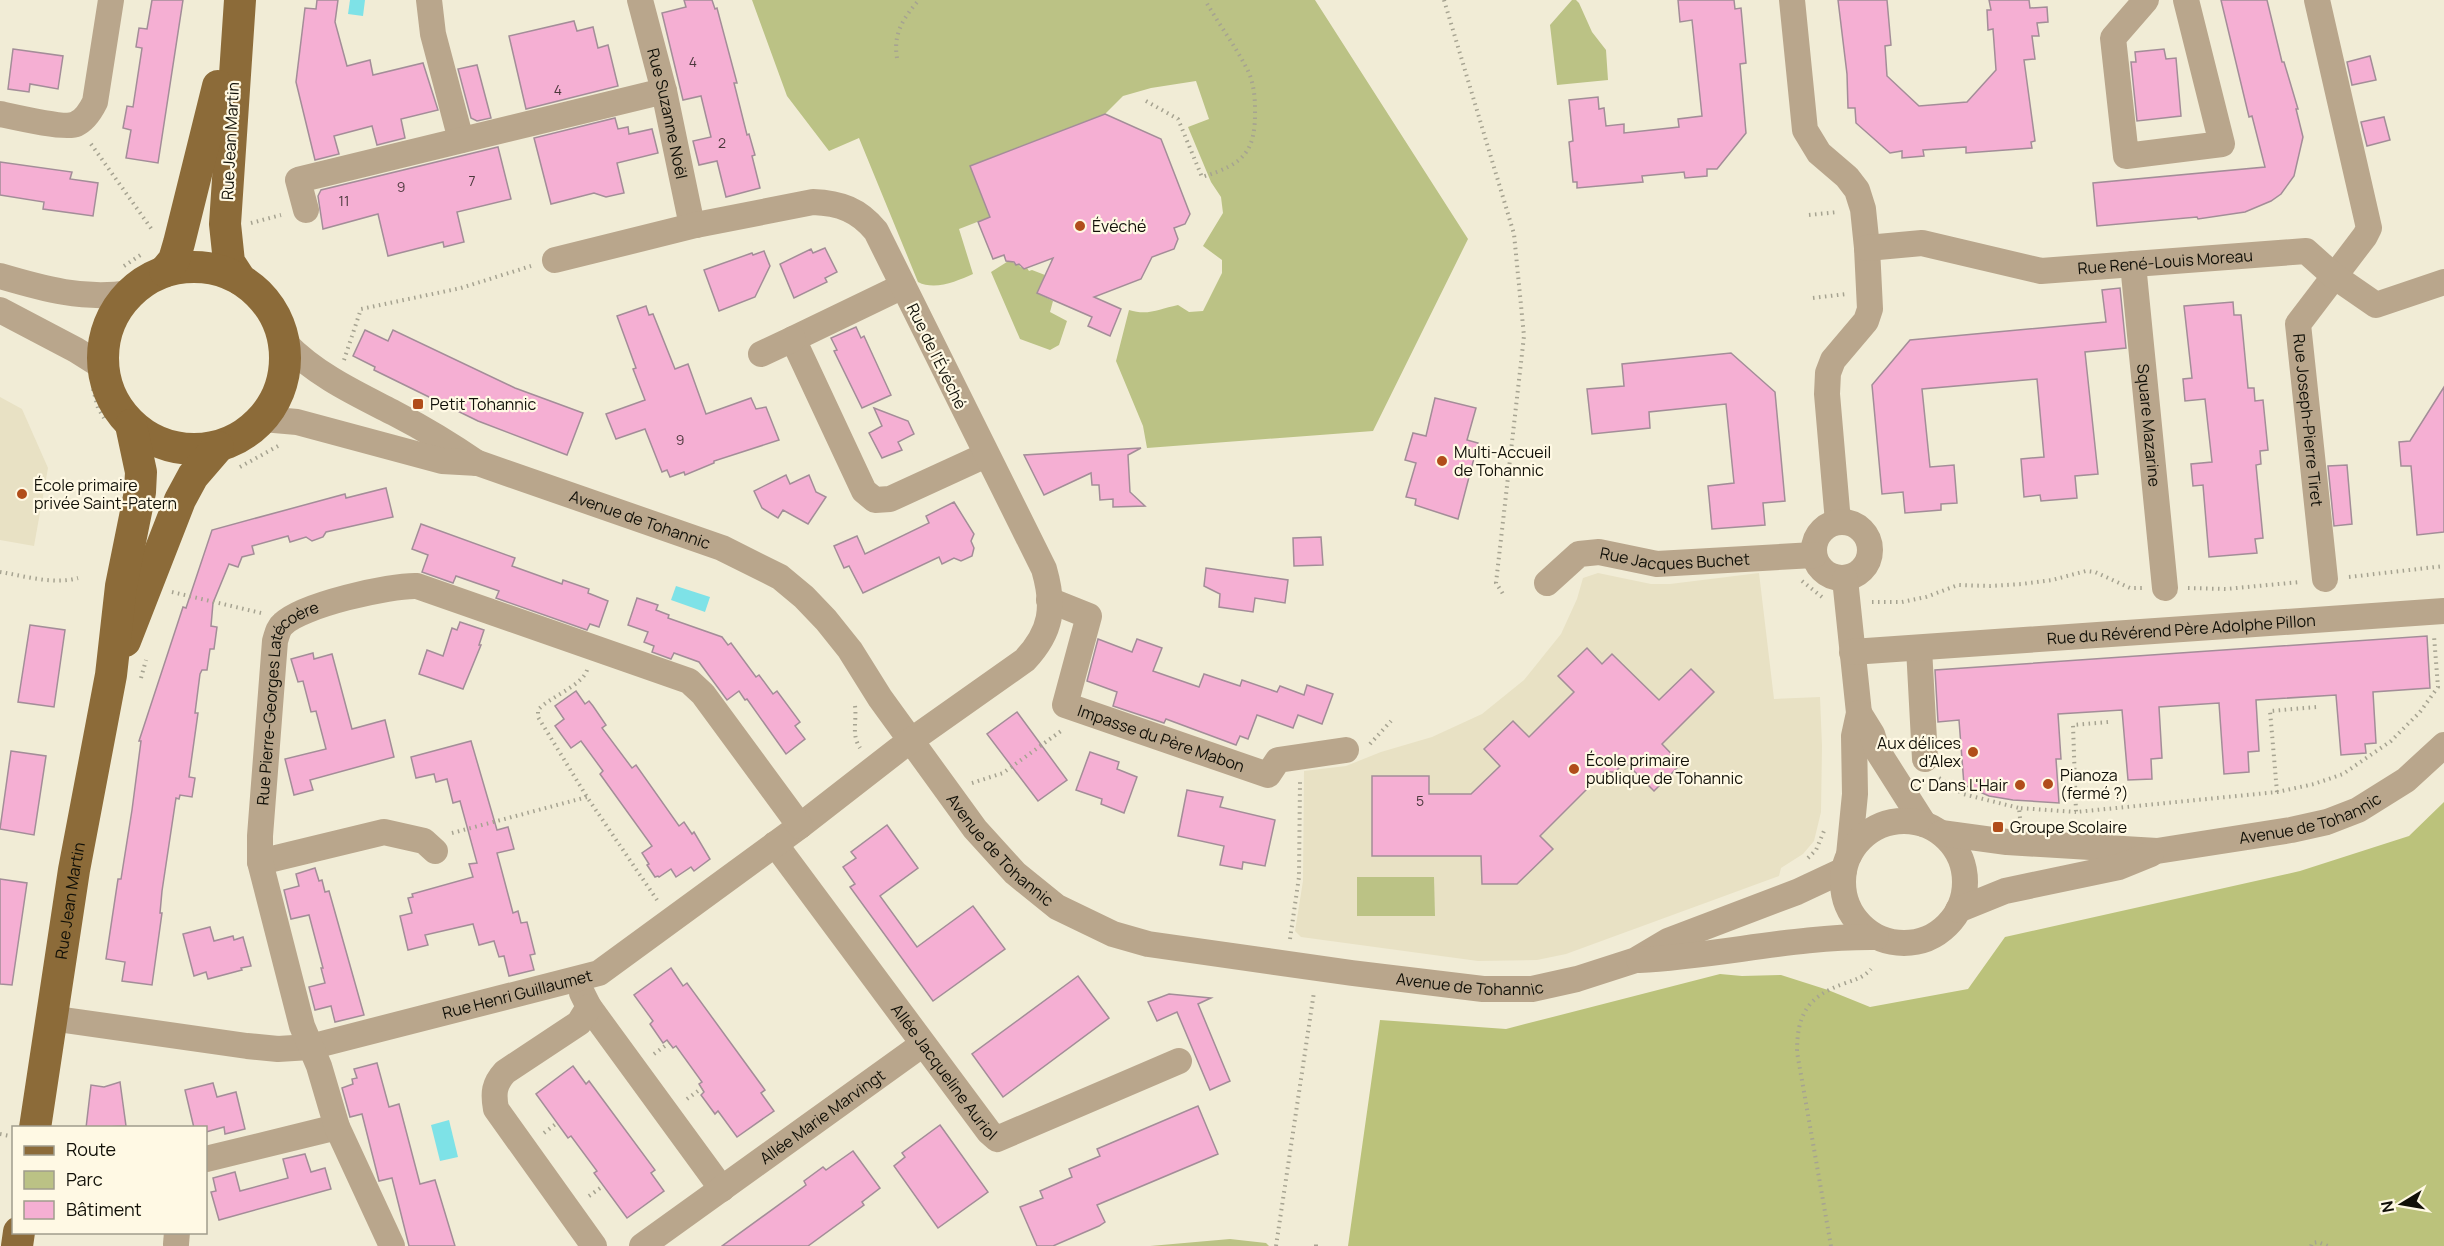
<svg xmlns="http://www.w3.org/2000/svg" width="2444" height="1246" font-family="Manrope,sans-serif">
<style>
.built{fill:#e8e1c4}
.green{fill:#bbc285}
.forest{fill:#bbc27b}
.water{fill:#7ee2e7}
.building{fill:#f5afd3;stroke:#a38d98;stroke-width:1.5}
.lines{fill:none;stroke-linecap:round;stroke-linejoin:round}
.path{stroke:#a6a391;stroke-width:4;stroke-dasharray:1.5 4.5;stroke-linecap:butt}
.minor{stroke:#b9a68c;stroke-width:26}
.major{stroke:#8c6b39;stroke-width:32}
.poi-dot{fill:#b14d1a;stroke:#fff9e4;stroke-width:2}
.labels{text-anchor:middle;stroke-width:4.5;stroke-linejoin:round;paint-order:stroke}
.number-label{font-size:14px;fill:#4a383b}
.street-label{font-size:16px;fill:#111008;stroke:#fff9e4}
.poi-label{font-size:16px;fill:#111008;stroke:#fff9e4;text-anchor:start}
</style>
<rect width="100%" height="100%" fill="#f1ecd6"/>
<g class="built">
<polygon points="0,397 22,409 48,468 34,546 0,540"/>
<polygon points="1598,573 1651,584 1670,584 1759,573 1774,699 1820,697 1822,746 1821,812 1814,841 1803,854 1781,868 1779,876 1566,954 1537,960 1478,961 1301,937 1295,931 1303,881 1304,771 1346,766 1381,752 1432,737 1482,714 1524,680 1561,634 1577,599 1583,578"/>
</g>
<g class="green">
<path d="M752 0H1315L1468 239 1373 431 1147 448 1143 426 1116 361 1129 310C1148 316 1159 309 1178 305L1189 312 1203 311 1222 273V260L1203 246 1223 213 1221 197 1211 182 1188 127 1209 119 1196 81 1151 88 1123 96 1105 114 970 166 990 217 959 229 973 274C957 281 935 291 918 282L859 138 829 151 787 96Z"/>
<polygon points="1572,0 1576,0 1579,3 1592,32 1606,50 1608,80 1557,85 1550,25"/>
<polygon points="1010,260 1016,265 1019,264 1020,267 1027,268 1029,271 1032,270 1045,275 1037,293 1053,301 1050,312 1067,321 1059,345 1050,350 1020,339 991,272"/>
<polygon points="1357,877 1434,877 1435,916 1357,916"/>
<polygon points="1230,1239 1266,1243 1269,1246 1150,1246"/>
</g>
<polygon class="forest" points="2444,802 2444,1246 1348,1246 1380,1020 1506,1029 1720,974 1742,976 1781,975 1828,990 1870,1007 1968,989 2005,937 2300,871 2409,836"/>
<g class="water">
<polygon points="350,0 365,0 363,16 348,14"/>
<polygon points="676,586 710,597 705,612 671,600"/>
<polygon points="449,1120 458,1157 440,1161 431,1125"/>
</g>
<g class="building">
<polygon points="152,0 183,0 158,163 126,158 131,130 123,128 127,106 133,107 142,48 136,47 139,28 147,29"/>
<polygon points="317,0 338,0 335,22 347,66 370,60 373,75 423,63 438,110 401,119 405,138 377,145 372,126 334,136 339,154 315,160 296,82 305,8 316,9"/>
<polygon points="684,0 712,0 715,9 717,8 737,83 734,83 747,135 749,134 755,155 752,156 760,188 726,197 717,161 699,165 693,141 711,137 701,96 683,100 662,13 686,7"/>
<polygon points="1678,0 1734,0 1735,9 1741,8 1746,63 1740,64 1746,133 1717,169 1707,169 1707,176 1685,178 1684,172 1642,176 1643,182 1577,188 1577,182 1573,182 1569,142 1573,141 1569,100 1598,97 1599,109 1604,108 1606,126 1624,124 1624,133 1679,127 1678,119 1702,116 1692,20 1680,22"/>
<polygon points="1838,0 1887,0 1891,45 1885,46 1887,76 1919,106 1967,102 1996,70 1993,29 1988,30 1987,10 1991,10 1989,0 2029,0 2030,8 2047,7 2048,22 2037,23 2039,36 2032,36 2035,59 2024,60 2035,141 2031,142 2032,148 1966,153 1966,147 1923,150 1924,156 1902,158 1902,151 1890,153 1856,123 1855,108 1848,108 1847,74"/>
<polygon points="2221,0 2267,0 2282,62 2284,62 2298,109 2296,109 2303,137 2294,176 2281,194 2271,201 2245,212 2198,219 2197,217 2097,226 2093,183 2265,167 2252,116 2249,117"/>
<polygon points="574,21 577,31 593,27 598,48 608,45 618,86 526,109 509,36"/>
<polygon points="13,49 63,56 58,89 30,84 29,92 8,89"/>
<polygon points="2164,49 2166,59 2176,58 2181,116 2137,121 2131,62 2136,62 2135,52"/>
<polygon points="2370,56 2376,80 2352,85 2347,62"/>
<polygon points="477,65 491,118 477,121 471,118 458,69"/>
<polygon points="1105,114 1161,139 1190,214 1185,224 1174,228 1178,239 1174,249 1152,257 1141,279 1094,297 1121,309 1110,336 1088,326 1092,317 1037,293 1053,258 1024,269 1019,264 1016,265 1014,262 1006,261 1004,255 993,259 978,222 990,217 970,166"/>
<polygon points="2384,117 2390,140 2367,146 2361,122"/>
<polygon points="615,118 618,129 628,127 629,134 652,129 658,153 617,163 624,193 606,197 594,193 551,204 534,138"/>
<polygon points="498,147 511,199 457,212 464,242 444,247 443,242 388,256 378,214 323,229 318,196 321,190"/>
<polygon points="0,162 72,172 70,179 98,183 93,216 43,209 44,202 0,195"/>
<polygon points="825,248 837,272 825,278 827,282 794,298 780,264 811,249 813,253"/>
<polygon points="764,251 770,266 755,297 719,311 704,270 752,253 753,255"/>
<polygon points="2120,288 2126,348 2085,352 2098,474 2075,476 2077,498 2041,501 2040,495 2024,497 2021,459 2044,457 2037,379 1922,389 1930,467 1954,465 1957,503 1941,504 1941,510 1905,513 1903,492 1882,494 1872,385 1910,340 2106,322 2102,290"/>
<polygon points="2233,302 2234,315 2241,315 2248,388 2254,388 2255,401 2263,400 2268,450 2260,451 2261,464 2256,465 2263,538 2255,539 2257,553 2209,557 2203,485 2193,486 2191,464 2212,462 2205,399 2185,401 2183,379 2192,378 2184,306"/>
<polygon points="646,306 649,315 653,314 675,369 688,364 706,414 751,398 756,409 766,407 779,440 714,461 714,463 685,475 684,472 670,477 667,470 662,472 645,429 616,439 606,414 645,400 633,369 636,368 617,316"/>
<polygon points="856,327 861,338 864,336 891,395 862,408 834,351 837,350 831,338"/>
<polygon points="365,330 388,341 393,330 515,388 583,413 567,455 478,421 374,370 375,367 353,356"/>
<polygon points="1731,353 1775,392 1785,501 1763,503 1765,525 1712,529 1708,486 1734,483 1726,404 1649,412 1650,428 1592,434 1587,389 1624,386 1622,364"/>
<polygon points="2444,387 2444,532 2417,535 2411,466 2401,466 2399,442 2410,441"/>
<polygon points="1435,398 1476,408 1467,440 1478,443 1458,519 1415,505 1416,499 1406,497 1416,463 1405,460 1413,433 1426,436"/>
<polygon points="874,408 908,421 914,434 898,442 902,450 882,458 869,433 882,426"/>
<polygon points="1141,448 1128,455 1130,492 1145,506 1113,507 1113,499 1100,500 1099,485 1092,485 1091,473 1044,495 1024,455"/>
<polygon points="2347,465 2352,524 2334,526 2328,466"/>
<polygon points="786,475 790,484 809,475 816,492 826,497 808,524 783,510 778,518 762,508 754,491"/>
<polygon points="386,488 393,517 326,532 323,537 312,541 306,537 290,542 288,536 252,546 254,554 242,557 238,567 229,564 213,603 211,626 217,627 214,649 210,649 207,670 202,670 200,674 195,713 198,713 189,777 195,778 192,797 180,795 179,799 176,798 162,891 160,913 162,913 152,985 122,981 125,962 106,959 118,879 121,879 132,810 141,741 139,741 183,607 186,608 212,530 345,494 346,498"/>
<polygon points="954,502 974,534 971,541 974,548 972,556 961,561 954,558 942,564 939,557 863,593 849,566 844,568 834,546 857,536 865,554 929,523 926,516"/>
<polygon points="421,524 515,558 512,566 562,584 563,580 589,589 588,593 608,601 599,627 590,624 587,630 496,598 499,591 456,576 453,583 422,572 428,555 412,549"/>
<polygon points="1321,537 1323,565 1294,566 1293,538"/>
<polygon points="1206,568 1288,580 1285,603 1255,598 1253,612 1219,607 1220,594 1204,586"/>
<polygon points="637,598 658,605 656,610 669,615 668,618 722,637 728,645 731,643 756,677 759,675 773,694 777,691 800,722 795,726 805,739 786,754 747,699 745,700 739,691 727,700 699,662 674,653 671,659 652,652 654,646 644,642 648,632 628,625"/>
<polygon points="460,622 484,630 479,645 481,645 463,689 419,674 427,650 443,656 452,628 457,630"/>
<polygon points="30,625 65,630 54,707 18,702"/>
<polygon points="2427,636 2430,688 2373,692 2376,743 2365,744 2366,753 2341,755 2336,695 2256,700 2259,751 2248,752 2249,772 2224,774 2219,703 2159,707 2162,758 2151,759 2152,779 2128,780 2122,710 2058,714 2061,759 2056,759 2059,803 2013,800 1989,796 1964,785 1959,720 1938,722 1935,670"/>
<polygon points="1098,639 1132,652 1137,639 1162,648 1153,671 1199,687 1204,674 1240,686 1242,680 1277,692 1280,686 1304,695 1307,685 1333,694 1322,724 1298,715 1293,728 1257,715 1248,739 1240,736 1236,745 1166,719 1164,723 1113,706 1117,692 1087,681"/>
<polygon points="1587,648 1602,664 1612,654 1659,700 1691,669 1714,692 1662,744 1681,764 1654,791 1625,762 1615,772 1604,772 1540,836 1553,849 1517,884 1482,884 1481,856 1372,856 1372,776 1429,776 1429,794 1471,794 1500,766 1484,749 1513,721 1529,737 1574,692 1558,676"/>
<polygon points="313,653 314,659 332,654 352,729 385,720 394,757 310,780 313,790 294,795 285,759 326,749 316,711 311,712 303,681 298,682 291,659"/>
<polygon points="576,691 585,704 589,701 593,706 606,725 602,728 632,768 636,765 679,826 684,822 692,834 694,832 710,859 694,871 691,867 676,877 671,869 659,877 658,876 655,877 647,865 649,864 642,853 652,846 600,774 603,771 581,741 571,748 555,726 564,719 555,706"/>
<polygon points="1017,712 1067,780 1038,801 987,734"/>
<polygon points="471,741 497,830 508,827 514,849 497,853 513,913 518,911 521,923 527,922 535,954 530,955 534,970 509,976 504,956 499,957 494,941 479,945 473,924 425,935 428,945 408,950 400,916 412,913 408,898 413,897 412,894 473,877 469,864 477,863 460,801 453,803 447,779 436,782 434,774 416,778 411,757"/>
<polygon points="11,751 46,756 34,835 0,829"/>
<polygon points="1090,752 1119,762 1117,769 1137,777 1124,813 1101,804 1102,799 1076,790"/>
<polygon points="1187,790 1223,797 1220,807 1275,820 1265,866 1243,862 1242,869 1220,865 1224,846 1178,836"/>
<polygon points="887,825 918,868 880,896 917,947 973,906 1005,949 933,1001 850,887 855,884 843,867 856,858 851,852"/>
<polygon points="315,868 319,881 322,880 325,892 329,891 364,1015 335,1022 331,1006 315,1010 309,987 325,983 321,968 323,968 309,915 291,919 284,890 299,886 296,874"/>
<polygon points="0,879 27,883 12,985 0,984"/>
<polygon points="210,927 214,941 233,936 234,940 243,937 251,966 241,968 242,970 208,979 206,972 194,976 183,934"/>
<polygon points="671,968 683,986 687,983 765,1090 761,1093 774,1111 737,1137 718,1111 715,1114 701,1095 704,1092 699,1084 702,1082 676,1046 673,1048 667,1040 663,1043 650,1024 653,1021 634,995"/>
<polygon points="1078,976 1109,1018 1003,1097 972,1054"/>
<polygon points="1169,994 1211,998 1198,1004 1230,1081 1210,1090 1177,1012 1157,1021 1148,1002"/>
<polygon points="377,1063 389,1107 399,1104 420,1184 435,1180 455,1246 409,1246 392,1178 379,1181 362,1114 350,1117 342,1088 353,1084 352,1079 357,1078 354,1069"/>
<polygon points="573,1066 586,1084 589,1081 655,1170 651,1173 664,1191 627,1218 594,1173 597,1171 571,1136 568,1138 536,1094"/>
<polygon points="120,1082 126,1126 86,1128 91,1085 104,1087"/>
<polygon points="213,1083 217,1097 236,1092 245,1129 225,1134 224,1127 206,1132 206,1128 194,1128 185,1090"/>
<polygon points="1198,1106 1218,1154 1097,1205 1105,1222 1099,1226 1053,1246 1037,1246 1020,1207 1043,1198 1040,1191 1072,1177 1069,1169 1100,1156 1097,1149"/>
<polygon points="940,1125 988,1192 938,1228 894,1166 905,1157 902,1153"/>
<polygon points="853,1151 880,1188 862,1202 864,1205 808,1246 722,1246 806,1185 804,1181 823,1167 826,1170"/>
<polygon points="305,1154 311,1172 325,1168 331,1189 219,1220 211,1192 216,1191 213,1178 235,1172 240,1191 288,1178 283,1159"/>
</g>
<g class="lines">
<g class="path">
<polyline points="1444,0 1514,234 1524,336 1496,583 1505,597"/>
<path d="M897 58C893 34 903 18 919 0"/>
<path d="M1146 101 1178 119 1202 177C1244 164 1256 152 1255 108 1255 95 1253 79 1246 67 1234 44 1218 23 1205 0"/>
<polyline points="91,144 153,231"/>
<polyline points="1809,215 1838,212"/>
<polyline points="251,223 281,215"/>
<polyline points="124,266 142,254"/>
<polyline points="1813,298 1846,294"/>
<polyline points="344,360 361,309 461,288 531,266"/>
<polyline points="93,389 98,408 104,418"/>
<polyline points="240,467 278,446"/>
<path d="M0 572C25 576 53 585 78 578"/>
<polyline points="2349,577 2444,566"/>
<polyline points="1802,581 1822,597"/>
<polyline points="2188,588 2226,589 2300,582"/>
<polyline points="172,592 261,613"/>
<polyline points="1872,602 1902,602 1926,597 1958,585 1990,586 2022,584 2052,580 2086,571 2095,572 2130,588 2142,588"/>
<path d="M587 670C582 686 549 697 538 710V717L587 797 657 900"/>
<polyline points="141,678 146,660"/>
<path d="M855 706C857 721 851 734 860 748"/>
<polyline points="2108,722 2073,725 2076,812 2277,792 2314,784 2343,774 2391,741 2420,712 2438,687 2434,636"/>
<polyline points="1370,744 1391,721"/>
<polyline points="1939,778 1963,794 2019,808"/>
<polyline points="972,783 1003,773 1061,731"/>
<polyline points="2277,792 2270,711 2317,707"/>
<polyline points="2020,818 2019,808 2076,812"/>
<polyline points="452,833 587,797"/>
<polyline points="1808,858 1816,850 1824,831"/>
<polyline points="1290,939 1299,877 1300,781"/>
<polyline points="654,1054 669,1043"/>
<polyline points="687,1099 702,1088"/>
<polyline points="544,1133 557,1123"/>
<polyline points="0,1134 10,1136"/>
<polyline points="589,1196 603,1186"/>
<polyline points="1276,1246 1314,992"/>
<polyline points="1316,1246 1316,1244"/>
<path d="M1831 1246 1797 1052C1797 1015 1807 997 1843 984 1854 980 1863 978 1871 969"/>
<polyline points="2311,1246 2312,1243 2318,1242 2328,1246"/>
</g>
<g class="minor">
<polyline points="429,0 433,34 461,140"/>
<path id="s1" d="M640 0 664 91 690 216 696 225"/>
<polyline points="1792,0 1805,130 1819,153 1847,177 1857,190 1863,209 1867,248 1870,309 1866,321 1833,360 1828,373 1827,394 1838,522"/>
<polyline points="2146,0 2113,38 2126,156 2222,144 2186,0"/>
<path id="s2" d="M2317 0 2369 228 2365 236 2298 324 2325 579"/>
<path d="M0 114C14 117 66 129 76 124 85 120 91 110 95 102L111 0"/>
<polyline points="306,210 298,180 664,91"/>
<path id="s3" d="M1867 248 1922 243 2041 271 2306 251 2334 276 2376 305 2444 282"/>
<path id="s4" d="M2133 264 2165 588"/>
<path d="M0 276C44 289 84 300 129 293"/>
<polyline points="903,286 793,339 864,491 875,500 890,499 986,455"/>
<polyline points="0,310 76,350 103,367"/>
<path d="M285 343C316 375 355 393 394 413 423 428 450 444 477 463"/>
<polyline points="761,354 793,339"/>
<path id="s5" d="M263 419 297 422 442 461 478 463 722 548 780 577 804 597 826 620 850 650 880 698 975 829 1015 873 1057 907 1113 934 1148 944 1352 973 1483 989H1532L1577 979 1636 960 1668 941 1797 892 1844 870"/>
<circle cx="1842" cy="550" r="28"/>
<polyline points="1845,579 1859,713 1854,736 1855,794 1849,855"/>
<path id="s6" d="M1547 583 1579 554 1599 552 1657 564 1814 555"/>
<path id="s7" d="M1049 600 1089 616 1065 705 1268 775 1278 760 1346 750"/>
<polyline points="1919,648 1925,759"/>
<path id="s8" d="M1852 652 2444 611"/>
<polyline points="1859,713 1872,734 1877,750 1924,824"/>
<circle cx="1904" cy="882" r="61"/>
<path id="s9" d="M1941 833 2007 842 2157 851 2291 830 2327 822 2358 810 2406 780 2444 745"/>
<path id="s10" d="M775 844 989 1132 997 1139 1179 1061"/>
<polyline points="260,862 384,832 424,841 435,851"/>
<polyline points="1958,910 2005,891 2119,867 2151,854"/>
<path d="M1639 960C1719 956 1796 936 1876 937"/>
<polyline points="582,993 589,1007 722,1189"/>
<path d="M589 1007 579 1023 505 1072C494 1084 493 1093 496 1109L594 1246"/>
<path id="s11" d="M50 1018 247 1046 278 1049 310 1047 599 973 800 826 899 749 1025 660C1052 631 1055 607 1044 569L876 231C859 210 840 203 813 202L696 225 555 260"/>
<polyline points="206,1159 337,1127"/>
<polyline points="176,1244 177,1232"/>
<path id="s12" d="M392 1246 337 1127 319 1066 302 1026 260 862V836L275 641C277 635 278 628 283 624 302 605 390 585 417 586L689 681 703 694 800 826"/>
<path id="s13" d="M642 1246 923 1044"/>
</g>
<g class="major">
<polyline points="240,0 225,224 229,262 240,279"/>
<circle cx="194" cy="358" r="91"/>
<polyline points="165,271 174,260 179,243 218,86"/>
<polyline points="125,641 180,500 193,476 218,447"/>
<path id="s14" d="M35 1128 74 870 111 675 121 586 140 492 141 472 131 425"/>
<polyline points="17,1246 19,1232"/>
</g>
</g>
<g class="poi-dot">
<circle cx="1080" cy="226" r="6"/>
<rect x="412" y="398" width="12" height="12" rx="3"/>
<circle cx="1442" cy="461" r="6"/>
<circle cx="22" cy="494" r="6"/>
<circle cx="1973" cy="752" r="6"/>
<circle cx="1574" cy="769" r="6"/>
<circle cx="2048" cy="784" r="6"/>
<circle cx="2020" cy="785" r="6"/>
<rect x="1992" y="821" width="12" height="12" rx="3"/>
</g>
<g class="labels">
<g class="number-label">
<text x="693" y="67">4</text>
<text x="558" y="95">4</text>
<text x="722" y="148">2</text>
<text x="472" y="186">7</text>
<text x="401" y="192">9</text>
<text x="344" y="206">11</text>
<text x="680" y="445">9</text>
<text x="1420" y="806">5</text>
</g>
<g class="street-label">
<text dy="6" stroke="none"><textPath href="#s1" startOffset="117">Rue Suzanne Noël</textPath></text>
<text transform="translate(230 141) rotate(-87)" y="6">Rue Jean Martin</text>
<text dy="6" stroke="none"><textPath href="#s3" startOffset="302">Rue René-Louis Moreau</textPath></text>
<text transform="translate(937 356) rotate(64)" y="6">Rue de l'Évéché</text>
<text dy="6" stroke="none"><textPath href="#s2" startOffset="450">Rue Joseph-Pierre Tiret</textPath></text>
<text dy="6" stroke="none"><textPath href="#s4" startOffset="162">Square Mazarine</textPath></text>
<text dy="6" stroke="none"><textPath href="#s5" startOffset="392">Avenue de Tohannic</textPath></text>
<text dy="6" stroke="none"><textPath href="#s6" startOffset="140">Rue Jacques Buchet</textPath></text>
<text dy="6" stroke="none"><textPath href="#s8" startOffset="330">Rue du Révérend Père Adolphe Pillon</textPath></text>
<text dy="6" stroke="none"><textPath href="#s12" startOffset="576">Rue Pierre-Georges Latécoère</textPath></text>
<text dy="6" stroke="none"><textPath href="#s7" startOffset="237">Impasse du Père Mabon</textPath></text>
<text dy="6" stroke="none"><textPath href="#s9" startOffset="374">Avenue de Tohannic</textPath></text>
<text dy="6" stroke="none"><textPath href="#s5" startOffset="896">Avenue de Tohannic</textPath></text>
<text dy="6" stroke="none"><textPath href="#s14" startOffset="230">Rue Jean Martin</textPath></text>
<text dy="6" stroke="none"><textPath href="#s5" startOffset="1400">Avenue de Tohannic</textPath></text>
<text dy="6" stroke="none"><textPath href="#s11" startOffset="476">Rue Henri Guillaumet</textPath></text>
<text dy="6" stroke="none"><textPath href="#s10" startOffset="284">Allée Jacqueline Auriol</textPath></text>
<text dy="6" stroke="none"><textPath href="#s13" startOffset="222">Allée Marie Marvingt</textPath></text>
</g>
<g class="poi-label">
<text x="1092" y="232">Évéché</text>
<text x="430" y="410">Petit Tohannic</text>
<text x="1454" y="458">Multi-Accueil<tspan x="1454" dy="18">de Tohannic</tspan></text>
<text x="34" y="491">École primaire<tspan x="34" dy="18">privée Saint-Patern</tspan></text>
<text x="1961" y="749" text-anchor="end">Aux délices<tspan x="1961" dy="18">d'Alex</tspan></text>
<text x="1586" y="766">École primaire<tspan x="1586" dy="18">publique de Tohannic</tspan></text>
<text x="2060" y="781">Pianoza<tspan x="2060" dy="18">(fermé ?)</tspan></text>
<text x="2008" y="791" text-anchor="end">C' Dans L'Hair</text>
<text x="2010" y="833">Groupe Scolaire</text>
</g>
</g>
<rect x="12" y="1126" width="195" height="108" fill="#fff9e4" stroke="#a09c8c" stroke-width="1.5"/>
<rect x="24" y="1146" width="30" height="9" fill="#8c6b39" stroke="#a09c8c" stroke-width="1.5"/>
<text x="66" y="1156" font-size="18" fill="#111008">Route</text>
<rect x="24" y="1171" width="30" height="18" fill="#bbc285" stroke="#a09c8c" stroke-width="1.5"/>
<text x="66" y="1186" font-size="18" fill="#111008">Parc</text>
<rect x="24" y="1201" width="30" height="18" fill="#f5afd3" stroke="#a09c8c" stroke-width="1.5"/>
<text x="66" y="1216" font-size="18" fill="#111008">Bâtiment</text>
<g transform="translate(2402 1204) rotate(259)" stroke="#fff9e4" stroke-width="4.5" paint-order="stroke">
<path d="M0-4.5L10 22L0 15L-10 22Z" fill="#111008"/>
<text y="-9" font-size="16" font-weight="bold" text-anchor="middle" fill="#111008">N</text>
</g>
</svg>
